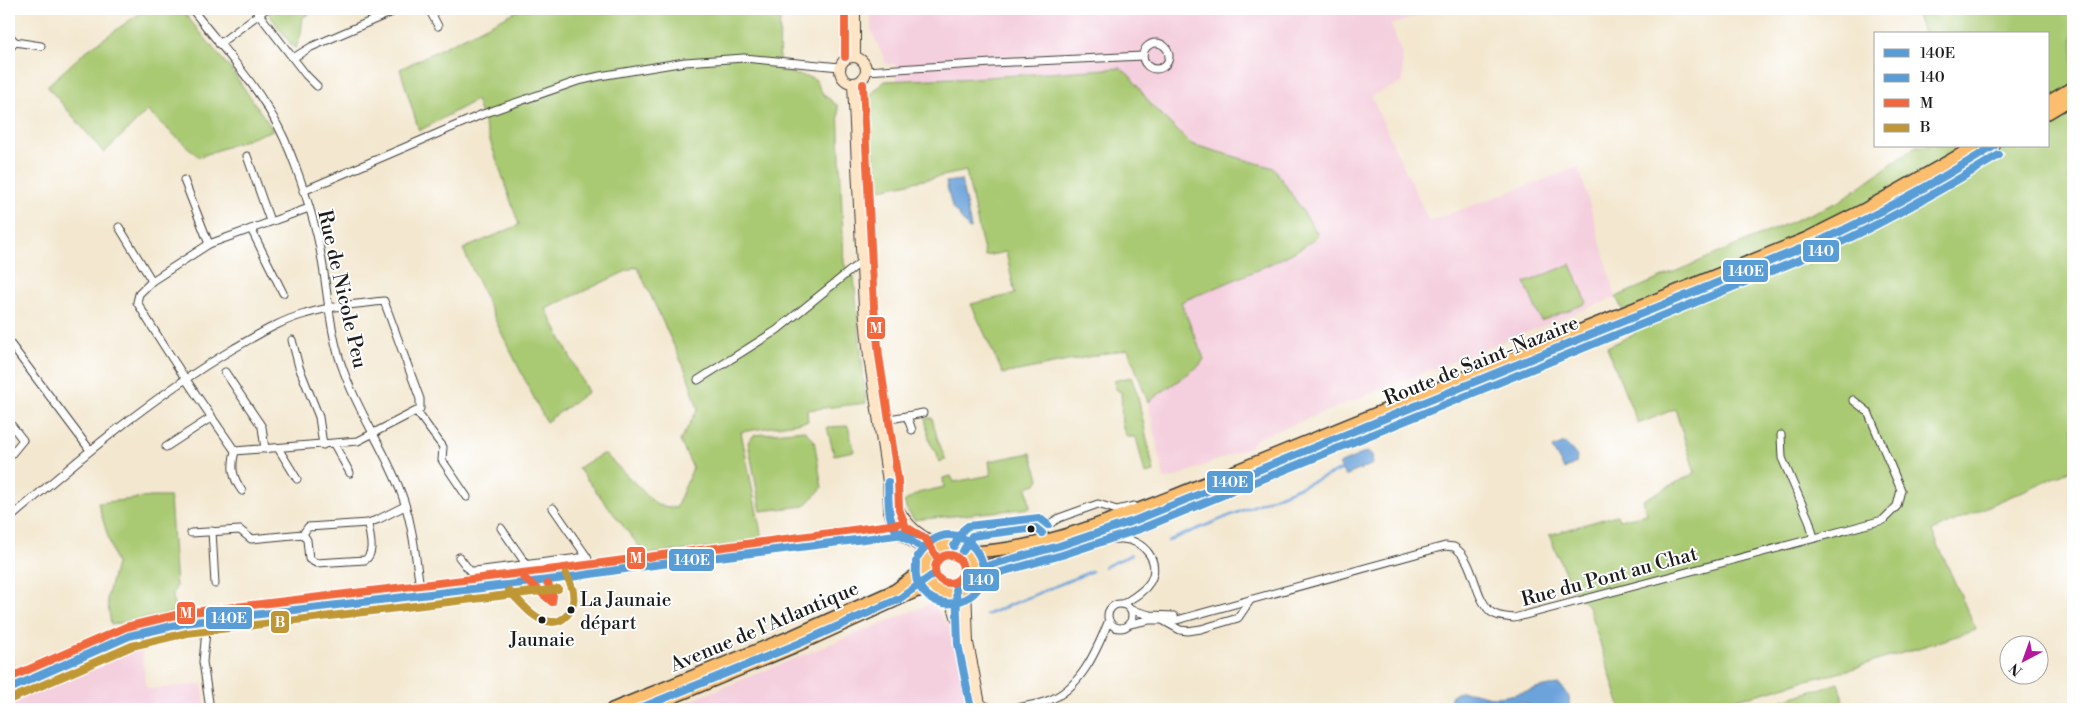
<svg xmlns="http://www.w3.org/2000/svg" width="2082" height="718" font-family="'Libre Bodoni',serif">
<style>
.built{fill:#f4cfdd}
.green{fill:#a9c972;stroke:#627247}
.water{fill:#6ca3da;stroke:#44607b}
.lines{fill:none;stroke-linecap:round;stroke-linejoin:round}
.stream{stroke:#6ca3da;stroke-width:2.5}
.street-casing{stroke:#3c3a37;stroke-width:9}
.secondary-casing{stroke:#3c3a37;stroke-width:12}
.primary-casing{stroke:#3c3a37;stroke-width:14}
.street{stroke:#fff;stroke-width:7}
.secondary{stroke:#fde5c5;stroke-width:10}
.primary{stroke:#fabe6e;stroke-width:11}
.bus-1-casing{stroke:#fff;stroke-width:11}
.bus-2-casing{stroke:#fff;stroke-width:11}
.bus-3-casing{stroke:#fff;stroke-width:11}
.bus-4-casing{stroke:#fff;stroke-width:11}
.bus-1{stroke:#589dd6;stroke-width:8}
.bus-2{stroke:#589dd6;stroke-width:8}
.bus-3{stroke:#f2673d;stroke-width:8}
.bus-4{stroke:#c09736;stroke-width:8}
.bus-dot{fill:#1c1c1c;stroke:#fff;stroke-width:2}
.labels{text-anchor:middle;stroke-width:4;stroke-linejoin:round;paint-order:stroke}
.bus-label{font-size:19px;fill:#1c1c1c;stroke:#fff;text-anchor:start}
.street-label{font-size:20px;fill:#1c1c1c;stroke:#fff}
.line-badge{stroke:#fff;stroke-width:2}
.badge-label{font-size:14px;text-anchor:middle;font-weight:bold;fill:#fff}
</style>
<rect width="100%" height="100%" fill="#fff"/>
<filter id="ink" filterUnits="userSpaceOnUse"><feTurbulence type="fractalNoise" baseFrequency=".02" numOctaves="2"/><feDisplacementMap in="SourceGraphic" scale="10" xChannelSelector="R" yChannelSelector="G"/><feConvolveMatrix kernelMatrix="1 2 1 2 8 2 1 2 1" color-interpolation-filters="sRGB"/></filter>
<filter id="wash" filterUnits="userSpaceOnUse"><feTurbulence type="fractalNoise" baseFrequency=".0096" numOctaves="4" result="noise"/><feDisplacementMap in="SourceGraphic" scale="20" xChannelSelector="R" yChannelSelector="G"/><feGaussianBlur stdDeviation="1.12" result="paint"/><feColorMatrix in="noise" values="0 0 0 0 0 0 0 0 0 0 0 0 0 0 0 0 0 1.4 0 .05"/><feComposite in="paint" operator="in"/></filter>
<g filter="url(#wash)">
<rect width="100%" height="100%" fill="#f3e7cf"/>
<g class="built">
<polygon points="871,9 1439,9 1391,25 1402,53 1403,82 1371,96 1429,221 1579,167 1616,297 1256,439 1249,447 1173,478 1164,479 1148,402 1200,365 1203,359 1181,302 1300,251 1317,238 1274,168 1191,144 1152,106 1130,76 958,79 954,78 897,80 896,64 887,65 871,29"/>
<polygon points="932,603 955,634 972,709 670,709"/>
<polygon points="140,641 146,687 150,689 202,684 206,709 9,709 9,697 130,643"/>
</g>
<g class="green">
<polygon points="146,9 181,9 232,71 273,130 199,157 147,111 104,153 47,86 86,51"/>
<polygon points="274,9 278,12 283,9 312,9 313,12 303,17 301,34 296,48 293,47 268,13"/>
<polygon points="521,9 780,9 779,70 815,79 823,94 838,106 844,264 854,277 866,403 807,410 808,421 741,432 763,543 645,554 578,468 604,453 657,505 676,508 693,468 680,441 698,409 687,374 637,266 546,309 588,392 546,422 500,330 463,249 519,225 476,100 419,131 400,69"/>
<path d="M1915 9H2073V469L1932 531 1976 630 1835 674C1806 678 1778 690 1750 696 1707 706 1664 709 1621 709L1588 606 1572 589 1549 535 1617 515 1619 520 1647 514 1643 500 1695 473 1675 409 1638 424 1607 347 1635 334 1616 297 1840 201 1916 146H2048V34H1923Z"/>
<path d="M1121 68 1130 76 1152 106 1191 144 1274 168 1318 234C1313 250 1202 293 1181 302L1204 359 1200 365 1148 402 1128 349 1003 374 971 304 1015 294 1006 252 985 256 966 171 881 189 869 138V96L885 81 954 78 958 79Z"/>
<polygon points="1571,264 1587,303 1541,321 1525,283"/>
<path d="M1131 377 1137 393 1154 472 1145 474 1136 437H1127C1118 423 1123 407 1121 392L1115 389 1114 381Z"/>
<polygon points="925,418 932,418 938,441 946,460 939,462 937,453 930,443"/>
<polygon points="848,426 854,451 834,455 827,427"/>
<polygon points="804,430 814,440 822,488 805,506 761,511 748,442 754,435"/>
<polygon points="1031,453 1039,479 1036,484 1027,487 1030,508 914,520 907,510 904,502 918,493 944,487 943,478 951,476 954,482 991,475 989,461"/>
<polygon points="151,497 170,497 176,587 173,593 174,612 111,625 107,598 116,564 98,503"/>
<polygon points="1838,683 1846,709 1754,709"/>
</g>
<g class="water">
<polygon points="961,180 971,228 969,229 952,207 946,182"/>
<polygon points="1565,443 1577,456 1576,463 1564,469 1552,448"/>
<polygon points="1367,452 1372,455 1373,464 1345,476 1339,464"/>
<path d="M1559 685C1568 691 1572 700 1568 709H1537L1521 702 1506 703 1488 709H1447L1452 695C1466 687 1479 696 1494 697 1514 697 1537 686 1559 685Z"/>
</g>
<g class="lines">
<g class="stream">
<polyline points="1168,541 1341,470"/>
<polyline points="1104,567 1131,555"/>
<polyline points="986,615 1092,571"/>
</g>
</g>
</g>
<g filter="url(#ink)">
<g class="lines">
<defs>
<g id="street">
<path d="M192 9C221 47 257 84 279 128 294 157 309 203 317 235 328 280 327 328 344 372 360 416 388 454 403 498 414 530 416 562 421 595"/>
<polyline points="255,9 306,75 317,86"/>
<polyline points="429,9 438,26"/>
<polyline points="9,35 15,42 9,49"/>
<polyline points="15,42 41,46"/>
<circle cx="1156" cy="56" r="13"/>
<polyline points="219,44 266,9"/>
<polyline points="293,58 311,47 399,9"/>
<polyline points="866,71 992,63 1143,56"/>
<polyline points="247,156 270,221"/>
<polyline points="184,180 209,244"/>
<polyline points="303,191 483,114 578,81 600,76 685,62 744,58 840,67"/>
<polyline points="119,227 152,281"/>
<polyline points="251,229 283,293"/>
<polyline points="292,340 299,367 319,417 323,445"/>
<polyline points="9,342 90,450"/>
<polyline points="225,372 262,427 265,449"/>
<polyline points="698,380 777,330 862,261"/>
<polyline points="417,412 443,447 442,460 467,497"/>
<polyline points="907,416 912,430"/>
<polyline points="878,418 890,419 923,413"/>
<polyline points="9,422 23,440 9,457"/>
<polyline points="1781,435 1782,458 1809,520 1814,538"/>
<polyline points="334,444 350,473"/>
<polyline points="166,447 212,417"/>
<polyline points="278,448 297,479"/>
<path d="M235 451C231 467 232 477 242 491"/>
<polyline points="553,508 587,557 593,573"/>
<path d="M9 519C80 458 152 397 233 349 256 336 279 321 305 314 330 306 357 304 384 301L420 399V409L358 441 235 451C201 402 167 353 137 302L139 294 152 281 209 244 309 208"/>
<polyline points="1048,525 1059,518 1098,504 1117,510 1134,506"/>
<polyline points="501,528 526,564"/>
<polyline points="212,531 215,584"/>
<polyline points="191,533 240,530 251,539 303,534 308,527 368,523 379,519 405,506"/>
<path d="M303 534 307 540 309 559 316 563 365 560C376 552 369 535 368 523"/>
<polyline points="954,546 963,530 968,526 1039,518 1048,525"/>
<path d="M1061 550C1080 546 1103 538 1122 539 1143 540 1162 561 1150 582 1144 592 1132 598 1123 604"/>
<polyline points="459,557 470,571 475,571 587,557"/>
<polyline points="475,571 475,588"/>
<circle cx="1120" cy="616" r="12"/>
<polyline points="1131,610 1150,615 1174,616"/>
<polyline points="207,621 203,662 210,709"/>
<polyline points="1164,621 1180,630 1188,631 1201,629 1238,618 1251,599"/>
<path d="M1130 624 1149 620H1177L1445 546 1454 547C1475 560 1473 596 1491 612 1497 617 1506 617 1514 618L1883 520 1897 506 1901 490 1868 412 1853 400"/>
<polyline points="9,689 129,636 185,623 557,579 638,567 896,535 903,532 916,536 922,536"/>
<polyline points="980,703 993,709"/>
<path d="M1009 709C1022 707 1035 705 1047 701 1080 690 1097 650 1109 620"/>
</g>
<g id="secondary">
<circle cx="853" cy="70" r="13"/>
<polyline points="855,57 855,9"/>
<polyline points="853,84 864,308 869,357 888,482 889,511 893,524 899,534 919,546 927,561"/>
<path d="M892 494C901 521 918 538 945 546"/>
<polyline points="966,586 968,643 981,709"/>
<polyline points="946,593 954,610 965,644"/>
</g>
<g id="primary">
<polyline points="2048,102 2073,87"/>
<polyline points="2048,113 2073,98"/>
<circle cx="949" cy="569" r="24"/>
<path d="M966 552C1038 551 1107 521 1173 496L1807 238 1863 210 1975 146"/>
<polyline points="971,580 980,571 990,565 1059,546 1136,520 1822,240 1866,220 1942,178 1994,146"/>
<polyline points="612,709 794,635 895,590 925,568"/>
<polyline points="645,709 794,647 915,592 934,587"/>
</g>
</defs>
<use href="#street" class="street-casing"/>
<use href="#secondary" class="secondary-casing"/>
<use href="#primary" class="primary-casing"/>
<use href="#street" class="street"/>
<use href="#secondary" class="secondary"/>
<use href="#primary" class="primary"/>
<defs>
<g id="bus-1">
<path d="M888 482C889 499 886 522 900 535 905 539 912 541 917 545"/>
<polyline points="954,546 963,530 968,526 1039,518 1048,525"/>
<path d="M971 580 980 571 990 565 1059 546 1136 520 1822 240C1882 213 1938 181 1994 146"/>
<polyline points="9,689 129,636 185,623 557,579 638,567 896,535 903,532 922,536"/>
</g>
<g id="bus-2">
<polyline points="963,551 972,536 1036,528 1042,533"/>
<path d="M916 562C916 568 915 576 917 581 923 597 941 607 957 602 1018 584 958 495 918 556"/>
<polyline points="956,586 958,644 971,709"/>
<path d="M978 587 994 574 1062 555 1140 529 1826 249C1886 222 1943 189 1999 155"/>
<polyline points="638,709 798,644 899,599 931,576"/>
</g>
<g id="bus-3">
<polyline points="845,9 845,57"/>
<polyline points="863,84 874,307 879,356 898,480 899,509 906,527 926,539 936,556"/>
<circle cx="949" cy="569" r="14"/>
<polyline points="523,577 552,602 553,596 548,584"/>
<polyline points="9,678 126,627 184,613 556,569 898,524"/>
</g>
<g id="bus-4">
<path d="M509 591C520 601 532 618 546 621 564 626 576 609 573 592 572 586 569 580 566 574"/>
<polyline points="13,698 132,646 187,633 558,589"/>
</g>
</defs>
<use href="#bus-1" class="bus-1-casing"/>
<use href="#bus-2" class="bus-2-casing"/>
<use href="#bus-3" class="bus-3-casing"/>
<use href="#bus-4" class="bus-4-casing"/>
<use href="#bus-1" class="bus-1"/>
<use href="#bus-2" class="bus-2"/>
<use href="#bus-3" class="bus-3"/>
<use href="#bus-4" class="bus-4"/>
</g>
</g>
<g class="bus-dot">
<circle cx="1031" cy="529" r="4.5"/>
<circle cx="571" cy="610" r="4.5"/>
<circle cx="542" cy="620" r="4.5"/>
</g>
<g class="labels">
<g class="bus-label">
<text x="580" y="606">La Jaunaie<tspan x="580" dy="23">départ</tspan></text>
<text x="542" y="646" text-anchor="middle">Jaunaie</text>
</g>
<g class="street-label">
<text transform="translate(343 289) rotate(77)" y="7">Rue de Nicole Peu</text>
<text transform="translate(1481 360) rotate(-22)" y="7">Route de Saint-Nazaire</text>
<text transform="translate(1609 576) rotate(-15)" y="7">Rue du Pont au Chat</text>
<text transform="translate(764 626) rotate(-23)" y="7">Avenue de l'Atlantique</text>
</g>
</g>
<g class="line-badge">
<rect x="1802" y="239" width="38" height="24" rx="5" fill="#589dd6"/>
<rect x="1722" y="259" width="47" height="24" rx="5" fill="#589dd6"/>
<rect x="866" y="316" width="20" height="24" rx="5" fill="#f2673d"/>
<rect x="1206" y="470" width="48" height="24" rx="5" fill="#589dd6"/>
<rect x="626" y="546" width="20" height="24" rx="5" fill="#f2673d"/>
<rect x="668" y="548" width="47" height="24" rx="5" fill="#589dd6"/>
<rect x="962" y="568" width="38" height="24" rx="5" fill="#589dd6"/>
<rect x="176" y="601" width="20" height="24" rx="5" fill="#f2673d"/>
<rect x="205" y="606" width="48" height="24" rx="5" fill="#589dd6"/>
<rect x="270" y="610" width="20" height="24" rx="5" fill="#c09736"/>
</g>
<g class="badge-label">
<text x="1821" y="256">140</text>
<text x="1746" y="276">140E</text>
<text x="876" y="333">M</text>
<text x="1230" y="487">140E</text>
<text x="636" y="563">M</text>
<text x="692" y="565">140E</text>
<text x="981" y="585">140</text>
<text x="186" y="618">M</text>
<text x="229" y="623">140E</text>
<text x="280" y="627">B</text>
</g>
<rect width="2082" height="718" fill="none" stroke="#fff" stroke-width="30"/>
<rect x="1874" y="32" width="175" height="115" fill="#ffffff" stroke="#a4a4a4"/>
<rect x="1884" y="49" width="25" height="8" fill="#589dd6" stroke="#a4a4a4"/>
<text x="1920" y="58" font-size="15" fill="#1c1c1c">140E</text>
<rect x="1884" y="74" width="25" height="8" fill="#589dd6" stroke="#a4a4a4"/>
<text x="1920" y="82" font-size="15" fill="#1c1c1c">140</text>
<rect x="1884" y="99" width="25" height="8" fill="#f2673d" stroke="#a4a4a4"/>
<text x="1920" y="108" font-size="15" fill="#1c1c1c">M</text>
<rect x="1884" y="124" width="25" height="8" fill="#c09736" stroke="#a4a4a4"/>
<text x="1920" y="132" font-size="15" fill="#1c1c1c">B</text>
<g transform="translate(2024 660) rotate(221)"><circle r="24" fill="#ffffff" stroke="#a4a4a4"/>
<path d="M0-4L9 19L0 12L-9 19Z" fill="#b5179e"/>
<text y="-8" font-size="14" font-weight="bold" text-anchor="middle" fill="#1c1c1c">N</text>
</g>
</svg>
